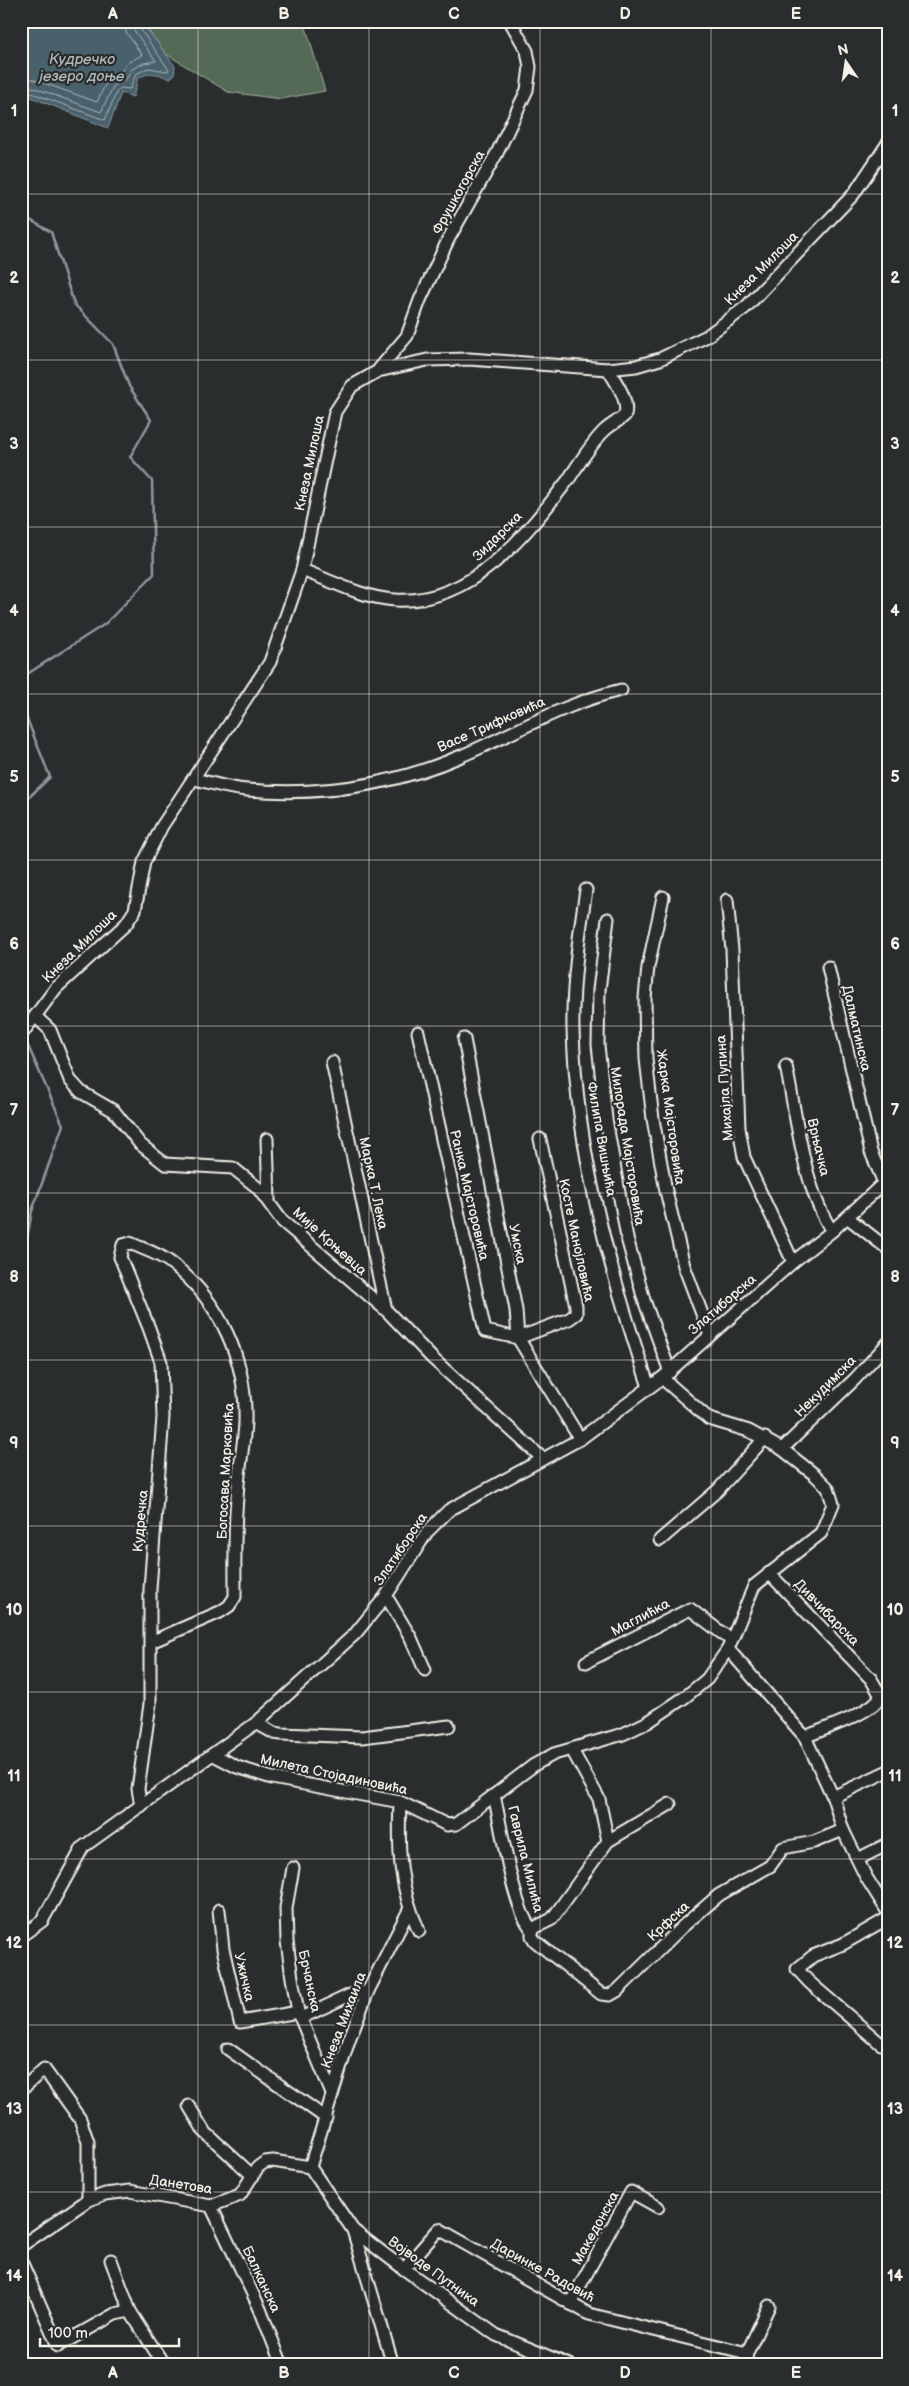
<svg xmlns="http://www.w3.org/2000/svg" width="909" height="2386" font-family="'Balsamiq Sans',sans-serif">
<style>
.green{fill:#556b57;stroke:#a4aea0}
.water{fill:#49616d;stroke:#8d9b9e}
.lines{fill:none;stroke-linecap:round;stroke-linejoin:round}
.shore{stroke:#b0b7b7;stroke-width:1}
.stream{stroke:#8d9b9e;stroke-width:2.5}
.minor-casing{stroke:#f4f1e8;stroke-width:15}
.minor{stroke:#2a2d2e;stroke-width:11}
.grid{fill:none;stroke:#f4f1e8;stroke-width:1;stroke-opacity:0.55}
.labels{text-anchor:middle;stroke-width:4.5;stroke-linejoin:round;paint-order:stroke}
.street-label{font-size:14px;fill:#f4f1e8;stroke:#2a2d2e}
.water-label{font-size:15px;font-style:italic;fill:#b0b7b7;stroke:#2a2d2e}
.neatline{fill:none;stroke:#f4f1e8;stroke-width:2}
.grid-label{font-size:16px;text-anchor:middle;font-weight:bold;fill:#f4f1e8}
</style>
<rect width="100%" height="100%" fill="#2a2d2e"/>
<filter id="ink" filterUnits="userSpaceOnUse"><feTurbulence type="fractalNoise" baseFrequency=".02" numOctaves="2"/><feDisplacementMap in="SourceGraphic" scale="10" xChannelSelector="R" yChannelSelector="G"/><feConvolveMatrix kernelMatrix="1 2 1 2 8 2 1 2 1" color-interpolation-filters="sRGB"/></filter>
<g filter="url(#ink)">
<polygon class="green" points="141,21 304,21 325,91 281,99 228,92 166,54"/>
<path class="water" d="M21 21H141L175 66 174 75 169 79C157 72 150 72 138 78L133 97 121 93 108 128 21 93Z"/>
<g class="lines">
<g class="shore">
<polyline points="21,75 97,102 107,81 119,74 127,63 142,55 126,32 124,21"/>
<polyline points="21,83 101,112 114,85 125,81 132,69 144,63 156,61 133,29 131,21"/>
<polyline points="21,89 105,120 117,91 121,88 130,89 136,74 148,68 167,71 169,70 138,26 137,21"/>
</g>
<g class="stream">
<polyline points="21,210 25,217 51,232 74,304 113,344 129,386 151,420 130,457 152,481 154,574 105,624 21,678"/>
<polyline points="21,704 50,777 21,805"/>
<polyline points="21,1271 32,1211 63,1125 24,1037"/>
</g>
<defs>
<g id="minor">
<polyline points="379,369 407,336 420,300 449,238 497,153 527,90 530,67 527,51 510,21"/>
<path d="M302 570C331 581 363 598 395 600 471 605 526 535 568 480 579 464 590 445 604 431 610 425 619 421 625 415 629 399 616 383 608 369"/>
<path d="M195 779C212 783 229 789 247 790 320 796 394 785 461 756 516 733 562 704 621 690"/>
<path d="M586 890C579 936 572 983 573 1029 576 1151 610 1272 649 1387"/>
<polyline points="663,897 648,967 645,998 646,1059 653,1119 666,1191 684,1266 710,1335"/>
<polyline points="727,900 732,950 739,1128 744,1157 793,1262"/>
<polyline points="608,919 599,990 598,1045 606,1119 627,1238 644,1300 670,1372"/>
<polyline points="828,967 871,1152 884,1183"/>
<polyline points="35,1016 50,1030 70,1080 81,1092 114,1111 140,1144 165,1164 233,1168 258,1188 282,1221 386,1310 432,1358 542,1458"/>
<polyline points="418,1032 485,1331 518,1338 569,1319 576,1314 576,1306 540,1139"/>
<polyline points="21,1035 56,988 126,924 135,910 144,862 162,826 270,662 302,570 335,412 352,386 378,371 427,360 469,359 608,369 636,366 660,359 707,336 746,307 853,195 888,143"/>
<polyline points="464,1039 516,1310 518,1338 580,1439"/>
<polyline points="332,1062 386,1310"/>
<path d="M786 1066C797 1118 803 1187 832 1231"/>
<polyline points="267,1139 269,1200"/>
<polyline points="847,1217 888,1249"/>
<polyline points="782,1449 855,1379 888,1343"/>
<polyline points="660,1540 718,1490 765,1438"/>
<polyline points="769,1573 871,1679 881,1696"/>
<polyline points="386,1596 411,1638 425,1670"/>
<polyline points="728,1649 805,1737 833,1797 843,1830 866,1877 888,1912"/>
<polyline points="586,1662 690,1609 731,1640"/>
<polyline points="256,1723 274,1733 281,1734 362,1737 449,1726"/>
<path d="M805 1737C825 1728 871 1714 881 1696"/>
<polyline points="572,1750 599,1799 608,1841"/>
<polyline points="214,1755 237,1767 272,1778 400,1802 447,1825 456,1824 534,1765 554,1754 623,1734 648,1722 685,1697 707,1679 728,1649 754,1586 821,1533 833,1504 828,1488 815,1475 782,1449 749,1431 709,1419 662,1378"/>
<path d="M494 1795C501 1824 513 1911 532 1929"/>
<polyline points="833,1797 888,1771"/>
<path d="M400 1802C398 1850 399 1887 419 1931"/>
<path d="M141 1806 138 1789 150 1704V1589L163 1417 161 1362 149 1328 120 1257 123 1245 130 1243C143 1249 160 1254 171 1263 220 1300 247 1361 245 1422 244 1447 238 1472 237 1498 234 1530 235 1564 235 1597L229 1606 220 1612 151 1642"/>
<polyline points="858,1859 888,1844"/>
<polyline points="293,1868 286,1908 287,1941 292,1978 298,2012 332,2094"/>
<polyline points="219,1910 223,1949 240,2022 298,2012"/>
<polyline points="532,1929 532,1936 535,1941 601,1994 610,1995 617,1991 682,1927 719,1895 770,1866 783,1848 814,1842 843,1830"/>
<polyline points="532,1929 552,1919 608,1841 670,1804"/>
<polyline points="21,1936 42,1921 83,1847 256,1723 355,1634 386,1596 427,1532 449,1510 580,1439 662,1378 793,1262 832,1231 888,1179"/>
<polyline points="301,2018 350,1995 368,1991"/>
<polyline points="881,2044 809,1982 797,1969 813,1956 843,1944 888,1918"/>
<polyline points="228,2049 326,2118"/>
<polyline points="21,2090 44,2069 80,2119 88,2142 88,2200"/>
<polyline points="189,2106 204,2131 253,2176"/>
<polyline points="310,2167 353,2230 404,2269 496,2335 569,2365"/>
<polyline points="310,2167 349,2040 368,1991 409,1910"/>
<polyline points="211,2206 260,2309 282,2365"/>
<polyline points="353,2230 393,2365"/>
<polyline points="21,2246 88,2200 105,2194 130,2191 211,2206 240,2195 258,2167 265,2162 273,2161 310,2167"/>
<polyline points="111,2260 130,2311 164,2365"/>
<polyline points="21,2261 58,2346 115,2314 130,2311"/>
<polyline points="404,2269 439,2229 589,2314 747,2353"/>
<polyline points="570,2304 631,2192 658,2207"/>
<polyline points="745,2365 747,2353 769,2306"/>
</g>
</defs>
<use href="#minor" class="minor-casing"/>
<use href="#minor" class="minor"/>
</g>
</g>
<path class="grid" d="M198 21V2365M369 21V2365M540 21V2365M711 21V2365M21 194H888M21 360H888M21 527H888M21 694H888M21 860H888M21 1026H888M21 1193H888M21 1360H888M21 1526H888M21 1692H888M21 1859H888M21 2025H888M21 2192H888"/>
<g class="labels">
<g class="street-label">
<text transform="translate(458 192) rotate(-61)" y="5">Фрушкогорска</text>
<text transform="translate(761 268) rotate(-45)" y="5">Кнеза Милоша</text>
<text transform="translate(309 463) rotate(-78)" y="5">Кнеза Милоша</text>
<text transform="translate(497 536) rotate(-45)" y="5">Зидарска</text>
<text transform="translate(491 724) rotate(-24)" y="5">Васе Трифковића</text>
<text transform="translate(79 946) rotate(-44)" y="5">Кнеза Милоша</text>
<text transform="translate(857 1028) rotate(77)" y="5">Далматинска</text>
<text transform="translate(724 1088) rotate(-94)" y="5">Михајла Пупина</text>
<text transform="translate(671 1117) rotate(82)" y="5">Жарка Мајсторовића</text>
<text transform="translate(602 1139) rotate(80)" y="5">Филипа Вишњића</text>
<text transform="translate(628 1146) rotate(81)" y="5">Милорада Мајсторовића</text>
<text transform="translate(819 1147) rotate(77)" y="5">Врњачка</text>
<text transform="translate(374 1183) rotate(78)" y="5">Марка Т. Лека</text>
<text transform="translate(470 1195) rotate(77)" y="5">Ранка Мајсторовића</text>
<text transform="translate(577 1240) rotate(78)" y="5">Косте Манојловића</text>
<text transform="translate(330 1241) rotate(42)" y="5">Мије Крњевца</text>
<text transform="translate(518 1244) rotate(79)" y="5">Умска</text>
<text transform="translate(722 1304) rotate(-41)" y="5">Златиборска</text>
<text transform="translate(825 1386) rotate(-45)" y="5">Некудимска</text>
<text transform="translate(225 1471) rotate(-87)" y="5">Богосава Марковића</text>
<text transform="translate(140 1521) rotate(-85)" y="5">Кудречка</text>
<text transform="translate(400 1549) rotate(-56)" y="5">Златиборска</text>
<text transform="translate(827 1612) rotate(46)" y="5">Дивчибарска</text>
<text transform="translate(640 1617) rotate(-28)" y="5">Маглићка</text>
<text transform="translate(334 1774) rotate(12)" y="5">Милета Стојадиновића</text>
<text transform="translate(526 1859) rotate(76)" y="5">Гаврила Милића</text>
<text transform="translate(668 1921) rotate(-43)" y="5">Крфска</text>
<text transform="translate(245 1977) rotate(77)" y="5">Ужичка</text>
<text transform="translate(310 1981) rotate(78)" y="5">Брчанска</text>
<text transform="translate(343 2020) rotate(-69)" y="5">Кнеза Михаила</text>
<text transform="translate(181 2184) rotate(9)" y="5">Данетова</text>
<text transform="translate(595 2228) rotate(-61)" y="5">Македонска</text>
<text transform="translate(543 2270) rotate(29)" y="5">Даринке Радовић</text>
<text transform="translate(434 2271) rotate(36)" y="5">Војводе Путника</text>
<text transform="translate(262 2279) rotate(65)" y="5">Балканска</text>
</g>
<g class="water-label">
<text x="82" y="64">Кудречко<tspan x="82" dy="17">језеро доње</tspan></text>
</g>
</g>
<rect width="909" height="2386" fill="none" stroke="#2a2d2e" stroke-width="55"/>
<g transform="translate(846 62) rotate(347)" stroke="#2a2d2e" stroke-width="4" paint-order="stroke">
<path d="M0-4L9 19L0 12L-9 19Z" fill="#f4f1e8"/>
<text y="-8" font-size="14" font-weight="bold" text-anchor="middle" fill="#f4f1e8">N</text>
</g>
<path d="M40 2338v8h139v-8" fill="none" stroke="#f4f1e8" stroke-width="2.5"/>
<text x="48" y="2338" font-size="15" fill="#f4f1e8" stroke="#2a2d2e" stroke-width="4" paint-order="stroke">100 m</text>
<rect x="28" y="28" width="854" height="2330" class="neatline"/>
<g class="grid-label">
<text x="113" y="19">A</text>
<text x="284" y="19">B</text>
<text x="454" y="19">C</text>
<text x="625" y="19">D</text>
<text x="796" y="19">E</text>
<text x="14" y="116">1</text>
<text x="895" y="116">1</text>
<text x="14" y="283">2</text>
<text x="895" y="283">2</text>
<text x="14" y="449">3</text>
<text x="895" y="449">3</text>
<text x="14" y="616">4</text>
<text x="895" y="616">4</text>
<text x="14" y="782">5</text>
<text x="895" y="782">5</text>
<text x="14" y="949">6</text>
<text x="895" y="949">6</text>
<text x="14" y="1115">7</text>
<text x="895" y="1115">7</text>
<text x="14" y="1282">8</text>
<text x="895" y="1282">8</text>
<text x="14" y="1448">9</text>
<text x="895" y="1448">9</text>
<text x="14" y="1615">10</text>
<text x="895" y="1615">10</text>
<text x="14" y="1781">11</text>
<text x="895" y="1781">11</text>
<text x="14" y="1948">12</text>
<text x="895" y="1948">12</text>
<text x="14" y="2114">13</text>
<text x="895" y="2114">13</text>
<text x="14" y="2281">14</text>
<text x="895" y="2281">14</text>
<text x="113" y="2378">A</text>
<text x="284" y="2378">B</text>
<text x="454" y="2378">C</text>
<text x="625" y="2378">D</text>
<text x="796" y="2378">E</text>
</g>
</svg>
